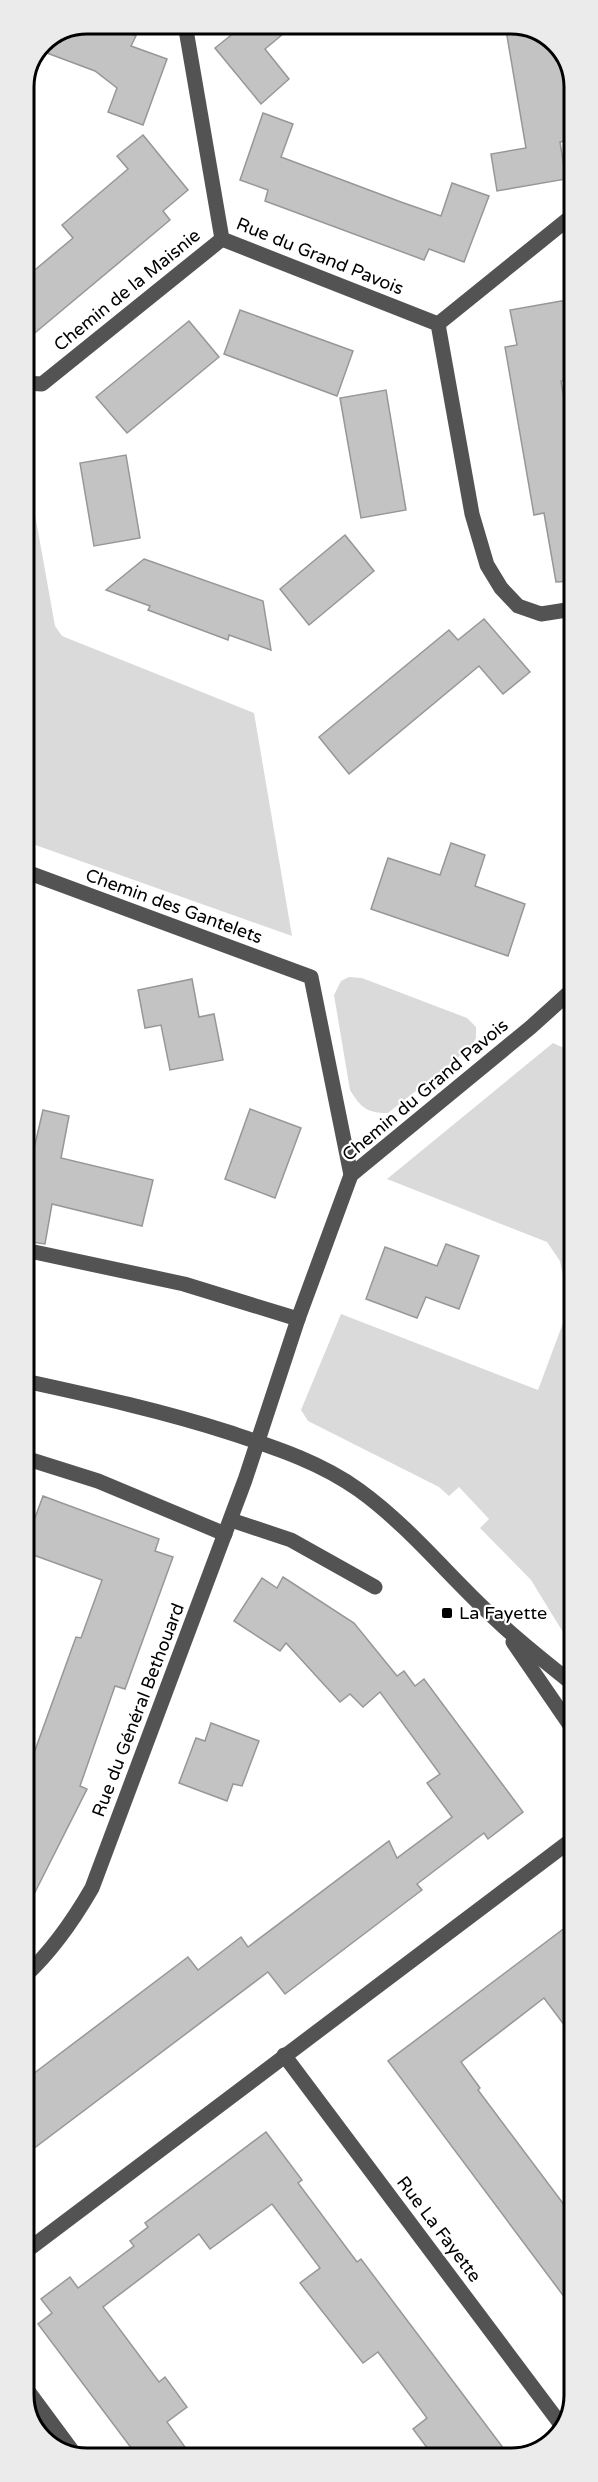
<svg xmlns="http://www.w3.org/2000/svg" width="598" height="2482" font-family="'Varela Round',sans-serif">
<style>
.green{fill:#dadada}
.building{fill:#c3c3c3;stroke:#979797;stroke-width:1.5}
.lines{fill:none;stroke-linecap:round;stroke-linejoin:round}
.minor{stroke:#535353;stroke-width:15}
.poi-dot{fill:#000;stroke:#fff;stroke-width:2}
.labels{text-anchor:middle;stroke-width:4.5;stroke-linejoin:round;paint-order:stroke}
.street-label{font-size:18px;fill:#000;stroke:#fff}
.poi-label{font-size:18px;fill:#000;stroke:#fff;text-anchor:start}
.rim{fill:none;stroke:#000;stroke-width:3}
</style>
<rect width="100%" height="100%" fill="#fff"/>
<g class="green">
<polygon points="24,453 55,626 62,636 254,713 292,936 24,841"/>
<path d="M349 977 362 978 467 1018 476 1027V1038L470 1048 388 1113C367 1113 361 1108 350 1090L334 995 341 981Z"/>
<polygon points="553,1043 564,1048 573,1113 574,1644 566,1637 531,1580 480,1528 489,1519 459,1487 449,1496 439,1487 308,1421 301,1410 341,1314 538,1390 569,1307 560,1261 547,1242 387,1179"/>
</g>
<g class="building">
<polygon points="87,24 104,24 136,36 131,46 167,59 143,125 108,112 117,88 95,71 39,50 43,42"/>
<polygon points="245,24 295,24 265,49 289,79 261,104 215,48"/>
<polygon points="505,24 519,25 553,40 558,49 573,140 560,142 566,179 497,191 491,154 526,148"/>
<polygon points="263,113 293,124 281,157 401,202 441,216 452,183 489,196 464,262 429,249 424,260 265,201 268,190 240,180"/>
<polygon points="143,135 188,190 163,211 170,220 24,342 24,279 73,238 62,225 128,169 117,156"/>
<polygon points="573,299 573,379 561,381 573,455 573,581 556,582 544,513 534,515 505,347 517,345 510,310"/>
<polygon points="240,310 353,351 337,396 224,354"/>
<polygon points="189,321 219,357 127,433 96,397"/>
<polygon points="386,390 406,510 361,518 340,398"/>
<polygon points="126,455 140,538 94,546 80,463"/>
<polygon points="345,535 374,571 309,625 280,589"/>
<polygon points="144,559 263,601 271,650 229,635 228,640 148,610 150,606 106,590"/>
<polygon points="484,619 530,672 503,694 479,666 349,774 319,737 449,630 458,640"/>
<polygon points="451,843 485,855 475,886 525,904 508,956 371,909 388,858 440,875"/>
<polygon points="192,979 199,1017 214,1014 223,1060 170,1070 161,1025 145,1028 138,990"/>
<polygon points="250,1109 301,1128 275,1198 225,1179"/>
<polygon points="43,1110 69,1116 61,1158 153,1180 142,1226 52,1204 45,1244 25,1241 25,1187"/>
<polygon points="446,1244 479,1256 459,1309 426,1297 417,1318 366,1299 385,1247 437,1266"/>
<polygon points="43,1496 159,1539 155,1551 173,1557 125,1689 115,1686 80,1786 87,1789 25,1912 25,1778 76,1637 81,1638 102,1580 25,1552 25,1545"/>
<polygon points="283,1577 354,1623 397,1676 404,1671 415,1686 424,1679 523,1812 488,1839 484,1833 417,1884 422,1890 285,1994 268,1972 25,2155 25,2080 188,1957 198,1970 241,1937 248,1947 389,1841 397,1858 452,1817 427,1783 440,1774 380,1692 363,1707 350,1694 340,1702 286,1643 280,1651 234,1621 262,1578 277,1588"/>
<polygon points="211,1723 259,1741 242,1786 233,1784 227,1801 179,1783 196,1738 205,1741"/>
<polygon points="574,1921 574,2038 544,1998 461,2062 480,2088 478,2090 574,2218 574,2310 388,2061"/>
<polygon points="266,2132 302,2180 298,2183 357,2262 361,2259 510,2457 434,2457 413,2429 427,2418 378,2352 363,2363 300,2283 320,2268 272,2204 210,2249 199,2234 103,2307 159,2382 165,2377 187,2407 167,2422 192,2457 138,2457 38,2324 52,2313 41,2299 70,2277 78,2288 134,2246 130,2241 148,2227 145,2223"/>
</g>
<g class="lines">
<g class="minor">
<polyline points="185,24 222,239 438,324 472,514 487,565 501,588 518,606 541,614 573,609"/>
<polyline points="438,324 573,215"/>
<polyline points="24,383 42,384 222,239"/>
<polyline points="24,871 311,977 351,1175"/>
<polyline points="25,1250 184,1284 298,1319"/>
<path d="M25 1381C94 1396 163 1411 231 1433 276 1448 320 1462 359 1490 413 1529 454 1583 504 1627 526 1647 550 1666 574 1685"/>
<polyline points="25,1458 98,1481 225,1534"/>
<polyline points="231,1520 291,1540 375,1587"/>
<polyline points="513,1642 574,1731"/>
<path d="M25 1976C53 1950 73 1921 92 1888L245 1480 298 1319 351 1175 531 1027 573 989"/>
<polyline points="284,2055 562,2426"/>
<polyline points="25,2252 574,1838"/>
<polyline points="25,2387 76,2456"/>
</g>
</g>
<rect class="poi-dot" x="441" y="1607" width="12" height="12" rx="3"/>
<g class="labels">
<g class="street-label">
<text transform="translate(320 256) rotate(22)" y="6">Rue du Grand Pavois</text>
<text transform="translate(127 290) rotate(-39)" y="6">Chemin de la Maisnie</text>
<text transform="translate(174 906) rotate(20)" y="6">Chemin des Gantelets</text>
<text transform="translate(425 1090) rotate(-40)" y="6">Chemin du Grand Pavois</text>
<text transform="translate(138 1710) rotate(-69)" y="6">Rue du Général Bethouard</text>
<text transform="translate(439 2229) rotate(53)" y="6">Rue La Fayette</text>
</g>
<g class="poi-label">
<text x="459" y="1619">La Fayette</text>
</g>
</g>
<path d="M0 0H598V2482H0ZM87 34H511A53 53 0 0 1 564 87V2395A53 53 0 0 1 511 2448H87A53 53 0 0 1 34 2395V87A53 53 0 0 1 87 34Z" fill="#ebebeb" fill-rule="evenodd"/>
<path class="rim" d="M87 34H511A53 53 0 0 1 564 87V2395A53 53 0 0 1 511 2448H87A53 53 0 0 1 34 2395V87A53 53 0 0 1 87 34Z"/>
</svg>
